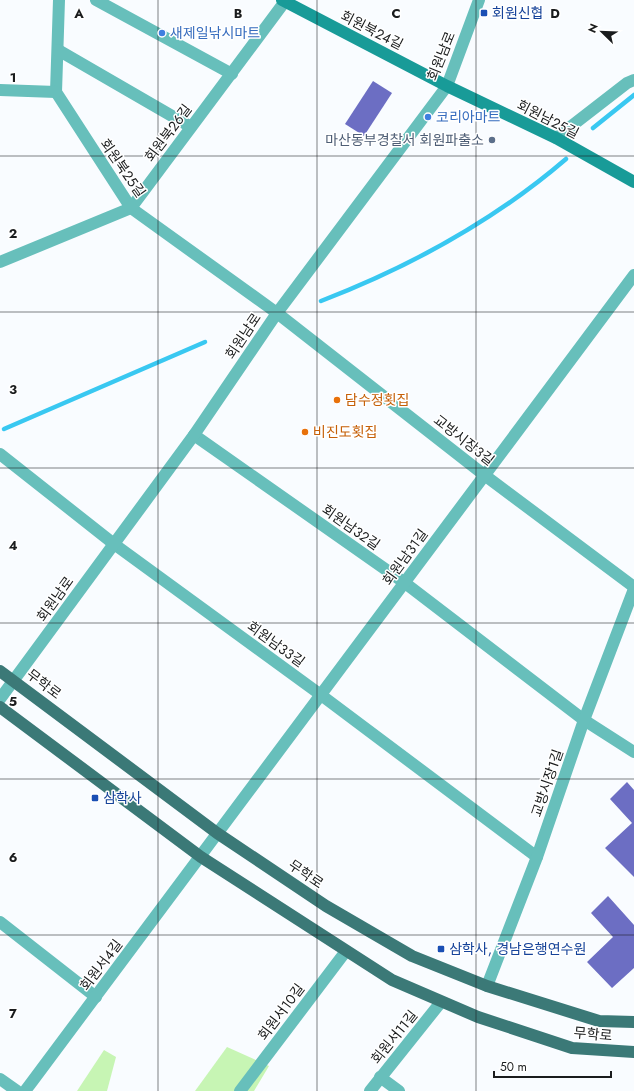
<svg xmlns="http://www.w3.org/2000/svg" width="634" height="1091" font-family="Jost,'Noto Sans KR',sans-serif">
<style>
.green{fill:#c7f5b4}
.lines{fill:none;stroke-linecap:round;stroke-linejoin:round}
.stream{stroke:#39c8f1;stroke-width:4.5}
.building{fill:#6c6ec3}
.street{stroke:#67bfbb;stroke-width:12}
.secondary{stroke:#189b98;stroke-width:12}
.primary{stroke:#3b7977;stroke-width:12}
.grid{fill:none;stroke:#1a1c1d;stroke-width:1;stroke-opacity:0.55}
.transit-dot{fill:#1a4fb4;stroke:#fff;stroke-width:1.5}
.shop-dot{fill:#3f7fe0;stroke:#fff;stroke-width:1.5}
.service-dot{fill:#5c6f8a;stroke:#fff;stroke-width:1.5}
.food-dot{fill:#e8710a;stroke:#fff;stroke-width:1.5}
.labels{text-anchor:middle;stroke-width:3;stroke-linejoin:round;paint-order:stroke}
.transit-label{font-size:14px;fill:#164399;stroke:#fff;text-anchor:start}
.street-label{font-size:14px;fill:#1a1c1d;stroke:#fff}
.shop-label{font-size:14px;fill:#366cbe;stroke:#fff;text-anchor:start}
.service-label{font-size:14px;fill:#4e5e75;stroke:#fff;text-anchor:end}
.food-label{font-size:14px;fill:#c56008;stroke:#fff;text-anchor:start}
.grid-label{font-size:13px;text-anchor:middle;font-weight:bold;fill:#1a1c1d;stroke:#fff;stroke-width:3;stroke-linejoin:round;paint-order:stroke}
</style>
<rect width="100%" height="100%" fill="#f9fcff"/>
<g class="green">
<polygon points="227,1047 269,1066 254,1091 195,1091"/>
<polygon points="104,1050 116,1057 107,1091 77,1091"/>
</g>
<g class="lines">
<g class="stream">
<polyline points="593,128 634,95"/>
<path d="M321 301C409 267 495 220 566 159"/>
<polyline points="4,429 205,342"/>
</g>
</g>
<g class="building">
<polygon points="373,81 392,93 364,136 345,124"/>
<polygon points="627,782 634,790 634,877 605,848 632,823 610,799"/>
<polygon points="608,896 634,925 634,968 612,988 587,962 613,937 591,913"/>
</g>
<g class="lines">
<g class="street">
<polyline points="59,0 56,92 131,208 277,313 483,474 634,587"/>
<polyline points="96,0 232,74"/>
<polyline points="58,50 191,127"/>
<polyline points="0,90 56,92"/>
<polyline points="556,138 627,83 634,80"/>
<polyline points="0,262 131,208 286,0"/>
<polyline points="194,435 405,583 584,720 634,752"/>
<polyline points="0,454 114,544 321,695 537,857"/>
<polyline points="0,699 194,435 277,313 447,86 479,0"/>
<polyline points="0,922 96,997"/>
<polyline points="487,986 537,857 584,720 634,589"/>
<polyline points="380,1077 399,1091"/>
<polyline points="0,1079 17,1091"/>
<path d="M25 1091C229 820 429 546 634 275"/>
<polyline points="240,1091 346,951"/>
<polyline points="370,1091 441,1002"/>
</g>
<polyline class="secondary" points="282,0 447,86 556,138 634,182"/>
<g class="primary">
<polyline points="0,671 217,833 326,906 412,956 487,986 599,1021 634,1022"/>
<polyline points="0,707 201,857 392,980 478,1017 572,1048 634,1052"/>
</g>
</g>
<path class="grid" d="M158 0V1091M317 0V1091M476 0V1091M0 156H634M0 312H634M0 468H634M0 623H634M0 779H634M0 935H634"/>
<g class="transit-dot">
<rect x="480" y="9" width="8" height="8" rx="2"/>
<rect x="91" y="794" width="8" height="8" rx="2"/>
<rect x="437" y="945" width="8" height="8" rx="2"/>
</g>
<g class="shop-dot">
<circle cx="162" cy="33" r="4"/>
<circle cx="428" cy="117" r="4"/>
</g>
<circle class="service-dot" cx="492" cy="140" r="4"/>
<g class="food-dot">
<circle cx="337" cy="400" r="4"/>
<circle cx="305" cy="432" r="4"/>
</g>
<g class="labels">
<g class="transit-label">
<text x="492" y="18">회원신협</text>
<text x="103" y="803">삼학사</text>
<text x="449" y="954">삼학사, 경남은행연수원</text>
</g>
<g class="street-label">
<text transform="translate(372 30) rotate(27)" y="5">회원북24길</text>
<text transform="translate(441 56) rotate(-68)" y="5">회원남로</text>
<text transform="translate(548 119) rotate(27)" y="5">회원남25길</text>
<text transform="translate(168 133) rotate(-53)" y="5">회원북26길</text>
<text transform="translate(123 168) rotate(55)" y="5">회원북25길</text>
<text transform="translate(243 336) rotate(-56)" y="5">회원남로</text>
<text transform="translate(464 440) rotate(38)" y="5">교방시장3길</text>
<text transform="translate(351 527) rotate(35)" y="5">회원남32길</text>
<text transform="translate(405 557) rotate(-54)" y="5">회원남31길</text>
<text transform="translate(55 599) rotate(-54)" y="5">회원남로</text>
<text transform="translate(276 644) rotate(36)" y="5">회원남33길</text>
<text transform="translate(44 684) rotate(37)" y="5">무학로</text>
<text transform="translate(547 783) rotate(-71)" y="5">교방시장1길</text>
<text transform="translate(306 874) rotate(34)" y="5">무학로</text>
<text transform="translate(101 965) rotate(-53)" y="5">회원서4길</text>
<text transform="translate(281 1012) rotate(-53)" y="5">회원서10길</text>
<text transform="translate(593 1034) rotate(5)" y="5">무학로</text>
<text transform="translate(394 1037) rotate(-51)" y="5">회원서11길</text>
</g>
<g class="shop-label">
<text x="170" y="38">새제일낚시마트</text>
<text x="436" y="122">코리아마트</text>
</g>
<g class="service-label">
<text x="484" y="145">마산동부경찰서 회원파출소</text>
</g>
<g class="food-label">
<text x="345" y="405">담수정횟집</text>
<text x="313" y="437">비진도횟집</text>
</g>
</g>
<g class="grid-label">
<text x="79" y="18">A</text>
<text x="238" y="18">B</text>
<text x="396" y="18">C</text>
<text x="555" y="18">D</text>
<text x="13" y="82">1</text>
<text x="13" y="238">2</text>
<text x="13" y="394">3</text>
<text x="13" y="550">4</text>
<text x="13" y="706">5</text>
<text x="13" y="862">6</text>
<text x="13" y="1018">7</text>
</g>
<g transform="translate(602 32) rotate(293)" stroke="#ffffff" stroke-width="3" paint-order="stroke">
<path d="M0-3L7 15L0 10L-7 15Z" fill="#1a1c1d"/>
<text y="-6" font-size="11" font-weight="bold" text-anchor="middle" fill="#1a1c1d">N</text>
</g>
<path d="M494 1071v6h117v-6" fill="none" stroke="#1a1c1d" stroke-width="2"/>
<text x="500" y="1071" font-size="12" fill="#1a1c1d" stroke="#ffffff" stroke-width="3" paint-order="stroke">50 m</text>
</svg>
